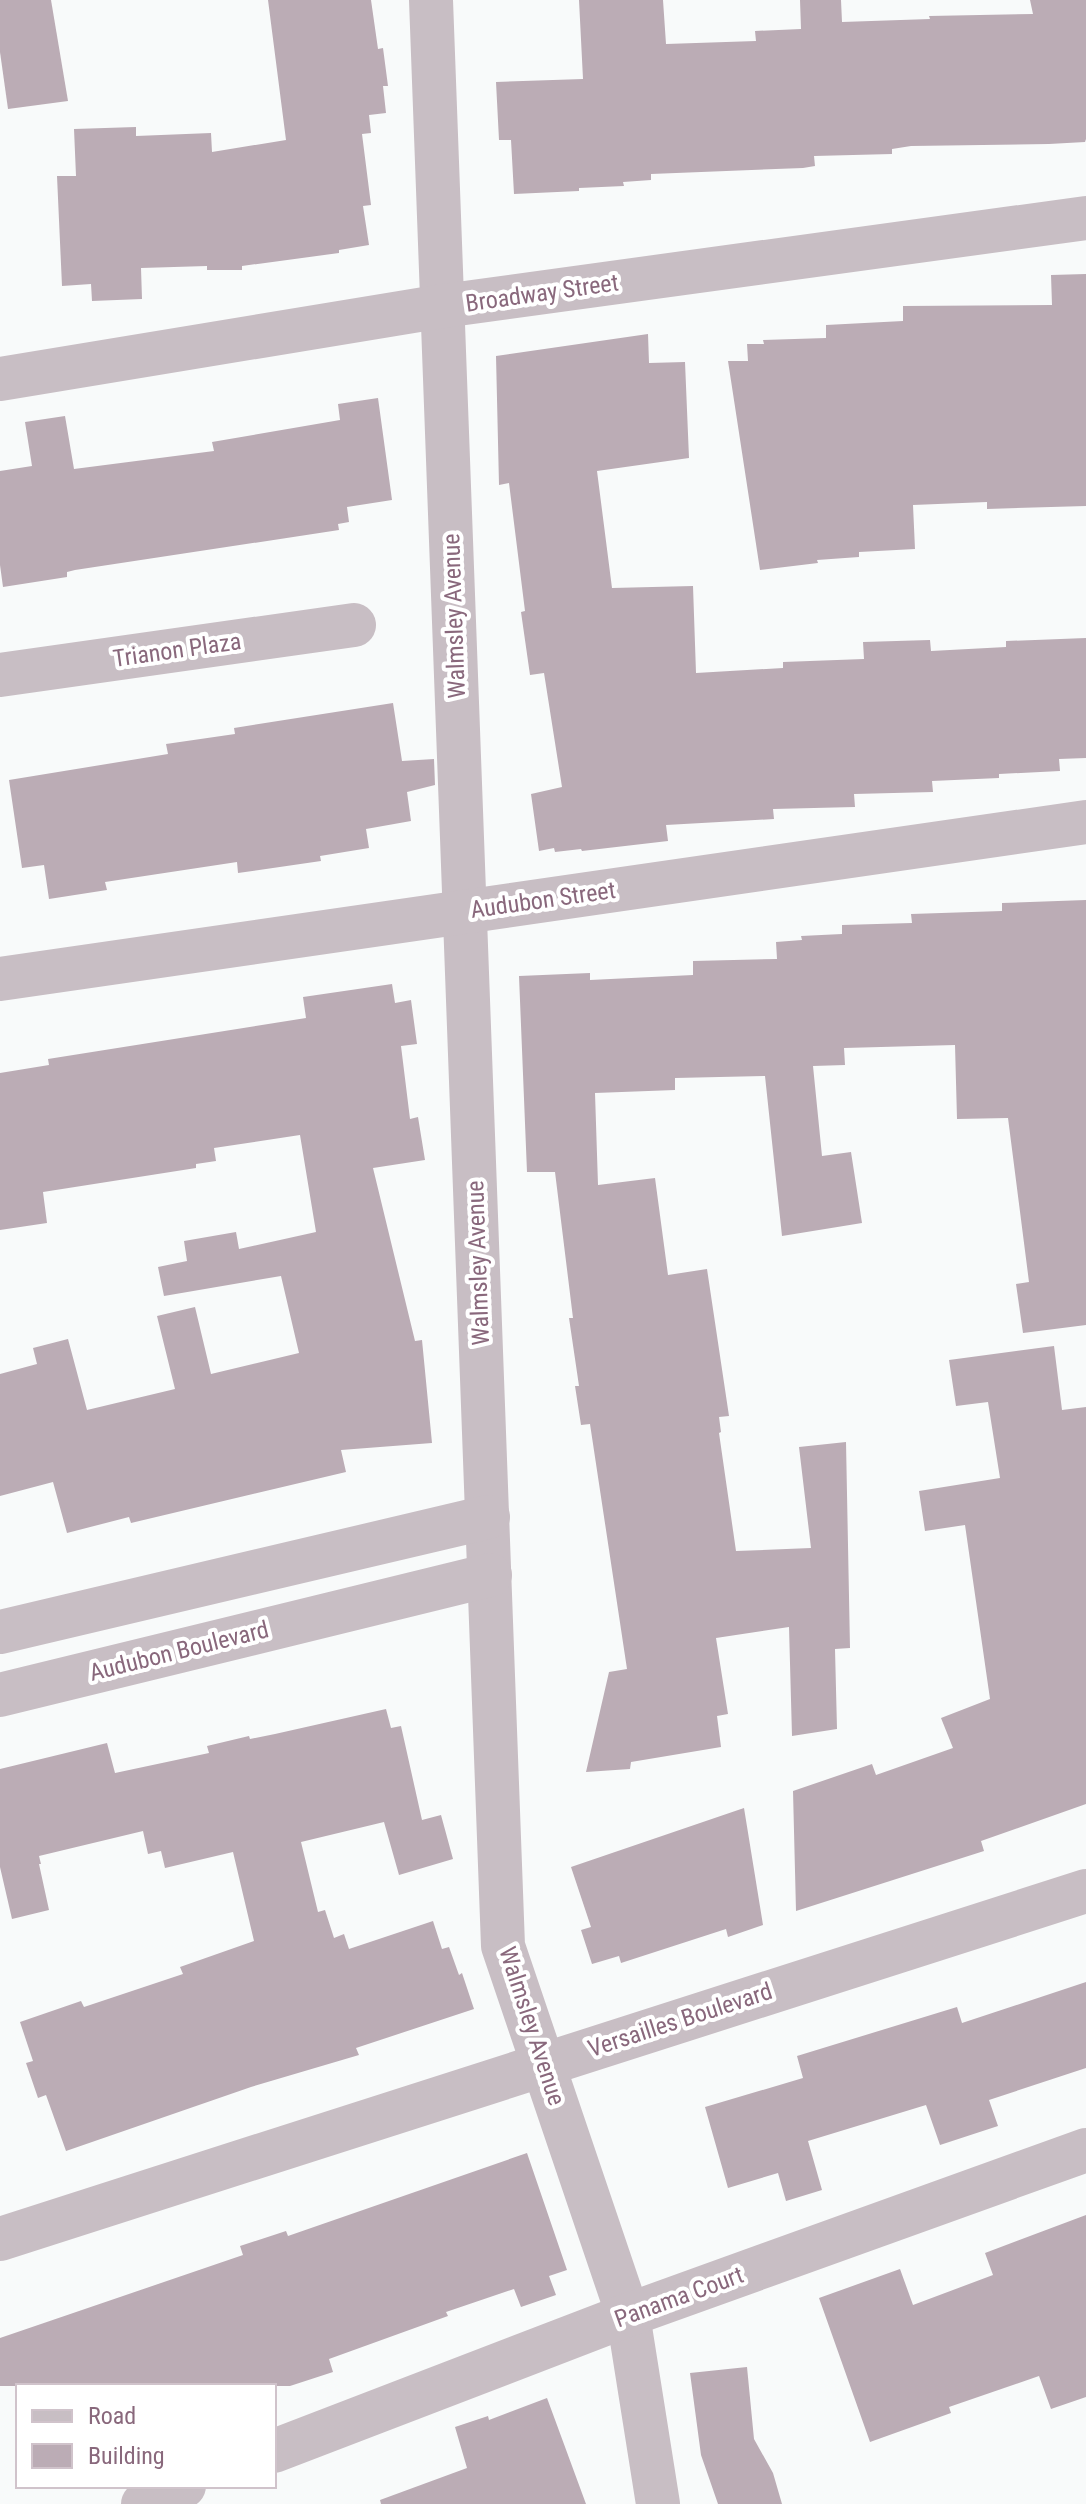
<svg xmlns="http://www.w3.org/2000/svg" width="1086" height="2504" font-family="'Roboto Condensed',sans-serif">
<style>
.building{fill:#bbacb5}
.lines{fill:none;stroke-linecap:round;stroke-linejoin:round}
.minor{stroke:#c8bec4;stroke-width:44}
.labels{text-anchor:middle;stroke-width:8;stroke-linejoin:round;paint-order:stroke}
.street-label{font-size:24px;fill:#89687c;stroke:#fff}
</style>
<rect width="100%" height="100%" fill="#f8fafa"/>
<g class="building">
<polygon points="0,0 51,0 68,101 8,109 0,52"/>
<polygon points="268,0 371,0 378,49 383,48 388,86 383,86 386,113 369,115 371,133 362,134 371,205 363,206 369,245 339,250 339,253 242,266 242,270 207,270 207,266 141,268 142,299 92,301 91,284 62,286 57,176 76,176 74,129 136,127 136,136 211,133 212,152 286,140"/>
<polygon points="579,0 663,0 666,44 756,41 755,31 801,29 800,0 841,0 842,22 930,19 929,16 1033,14 1030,0 1086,0 1086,139 1085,142 1049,144 911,146 892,149 892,154 814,156 815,166 803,168 651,174 651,180 623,182 624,186 579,188 579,191 514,194 511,140 499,140 496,82 583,79"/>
<polygon points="1086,274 1086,506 987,509 987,502 913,505 915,549 859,552 859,557 817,560 818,563 760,570 728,361 748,361 747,344 764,344 763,340 826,338 826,325 903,321 903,306 1052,305 1051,275"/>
<polygon points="648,334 649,363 685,362 689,458 597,471 612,588 693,586 696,673 783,668 783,662 864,659 863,642 930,640 931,651 1006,647 1006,641 1086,638 1086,758 1059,759 1060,771 999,774 999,778 932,781 933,792 854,794 855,807 773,809 774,819 666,825 668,841 582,851 581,849 555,852 554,848 539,851 531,794 562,787 544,673 530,675 521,612 525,611 509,483 499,485 496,356"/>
<polygon points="378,398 392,500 347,507 349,522 338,524 339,530 75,570 67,572 67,577 3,587 0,565 0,471 32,466 25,422 65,416 74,469 214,451 212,442 340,420 338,404"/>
<polygon points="393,703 402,761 434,759 435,785 407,792 411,821 366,829 369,848 320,856 321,861 238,873 237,862 105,882 107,890 49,899 44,865 22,868 9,780 168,754 166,744 235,734 234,728"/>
<polygon points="1086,900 1086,1325 1023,1333 1016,1284 1029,1282 1008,1118 957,1119 955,1045 844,1048 845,1065 813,1066 822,1156 851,1152 862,1223 782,1236 765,1076 675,1078 675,1090 595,1093 598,1185 655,1178 668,1275 707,1269 729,1416 719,1417 721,1432 719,1433 736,1551 811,1548 799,1447 846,1442 850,1648 835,1649 837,1729 792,1736 789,1627 716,1638 728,1714 717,1716 721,1747 631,1762 630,1769 586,1772 609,1672 627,1669 590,1424 581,1425 575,1386 579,1386 569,1318 573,1318 555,1172 527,1172 519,976 590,973 590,980 693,975 693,961 777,959 776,942 802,940 801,936 842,934 842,925 912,923 911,914 1002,911 1002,903"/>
<polygon points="392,984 395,1003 411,1000 417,1044 401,1046 410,1119 418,1117 425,1160 373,1168 415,1341 422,1340 432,1443 341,1450 346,1472 131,1523 129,1517 67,1533 53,1482 0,1496 0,1374 37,1364 33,1348 68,1339 87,1410 175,1389 157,1316 195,1307 211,1374 299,1353 281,1276 164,1296 158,1267 187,1261 184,1241 236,1232 239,1249 316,1232 300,1135 214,1148 216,1161 196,1164 196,1168 43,1192 47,1223 0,1230 0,1073 49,1065 48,1059 306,1018 303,997"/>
<polygon points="1054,1346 1062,1410 1086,1407 1086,1804 981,1841 984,1851 796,1911 793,1791 872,1764 876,1775 953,1748 941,1718 990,1699 965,1525 925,1531 919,1491 1000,1478 988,1402 956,1406 949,1360"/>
<polygon points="386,1709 391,1728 401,1726 422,1820 441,1815 453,1859 399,1875 384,1822 301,1842 318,1912 325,1910 334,1938 344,1934 349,1949 433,1921 442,1949 449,1947 459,1975 462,1973 474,2009 356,2048 359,2055 251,2087 66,2151 46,2095 38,2098 26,2063 33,2061 20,2022 81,2001 84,2007 183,1974 180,1967 254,1941 233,1852 165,1868 161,1851 148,1854 143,1831 39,1856 41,1864 39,1864 49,1910 12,1919 0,1867 0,1769 107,1743 115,1773 209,1753 207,1746 249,1736 250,1739 275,1734"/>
<polygon points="744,1808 763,1925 728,1937 726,1929 621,1963 619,1956 592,1964 581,1930 591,1927 571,1867"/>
<polygon points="1086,1982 1086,2068 989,2100 998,2126 940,2145 926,2105 808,2141 822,2190 786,2201 778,2173 728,2188 705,2107 803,2078 797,2056 957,2007 962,2023"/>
<polygon points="527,2153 567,2270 549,2276 556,2295 521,2307 514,2289 446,2312 448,2316 329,2359 333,2372 290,2386 0,2386 0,2338 243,2255 240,2246 286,2231 288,2236"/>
<polygon points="1086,2215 1086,2397 1051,2409 1039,2376 949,2407 951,2413 870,2442 819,2298 900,2269 913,2305 993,2275 985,2253"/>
<polygon points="747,2367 754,2439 773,2473 782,2504 718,2504 701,2455 690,2373"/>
<polygon points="547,2398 586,2504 381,2504 380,2500 467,2468 455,2427 488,2416 489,2420"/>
</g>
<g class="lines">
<g class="minor">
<polyline points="431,0 503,1946 628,2315 658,2504"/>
<polyline points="0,379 443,306 1086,218"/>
<polyline points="0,675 354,625"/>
<polyline points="0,979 1086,822"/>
<polyline points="0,1632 488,1517"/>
<polyline points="0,1695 490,1575"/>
<polyline points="0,2239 1086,1891"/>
<polyline points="274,2451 628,2315 1086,2150"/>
<polyline points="143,2504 184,2486"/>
</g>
</g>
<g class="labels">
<g class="street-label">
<text transform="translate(542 293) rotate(-8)" y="8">Broadway Street</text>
<text transform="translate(454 616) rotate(-92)" y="8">Walmsley Avenue</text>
<text transform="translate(177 650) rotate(-8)" y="8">Trianon Plaza</text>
<text transform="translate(543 900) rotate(-8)" y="8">Audubon Street</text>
<text transform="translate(478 1263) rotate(-92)" y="8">Walmsley Avenue</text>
<text transform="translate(179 1651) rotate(-14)" y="8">Audubon Boulevard</text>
<text transform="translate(680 2020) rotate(-18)" y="8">Versailles Boulevard</text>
<text transform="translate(532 2026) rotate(72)" y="8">Walmsley Avenue</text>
<text transform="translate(679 2297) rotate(-20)" y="8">Panama Court</text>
</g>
</g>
<rect x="16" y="2384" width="260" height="104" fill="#ffffff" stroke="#d0c3cb" stroke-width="2"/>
<rect x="32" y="2410" width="40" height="12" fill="#c8bec4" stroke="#d0c3cb" stroke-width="2"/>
<text x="88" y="2424" font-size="24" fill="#89687c">Road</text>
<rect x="32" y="2444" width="40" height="24" fill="#bbacb5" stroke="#d0c3cb" stroke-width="2"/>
<text x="88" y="2464" font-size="24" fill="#89687c">Building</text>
</svg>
